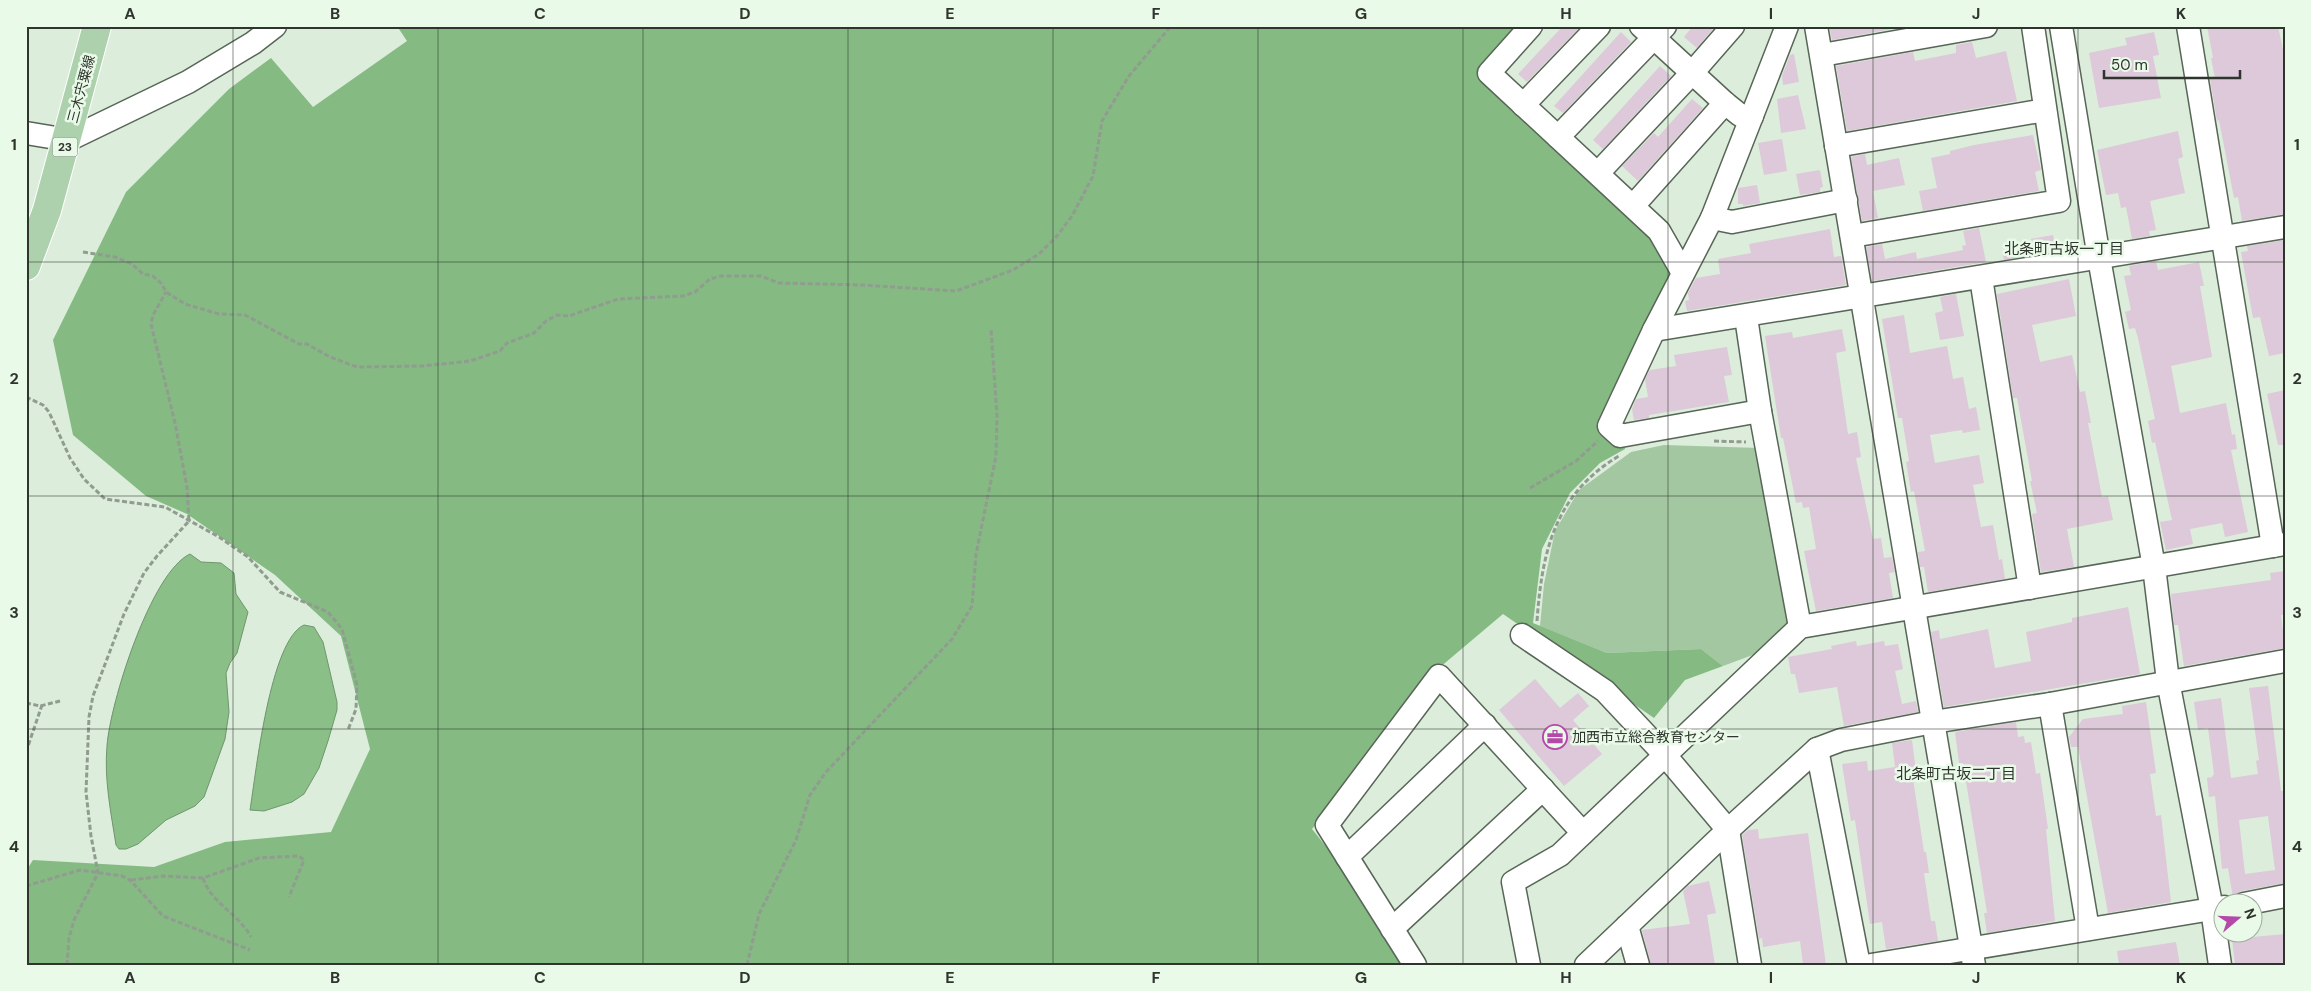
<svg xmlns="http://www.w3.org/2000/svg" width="2311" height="991" font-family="'DM Sans','Noto Sans JP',sans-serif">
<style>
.green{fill:#a3c8a1}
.forest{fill:#85ba83}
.water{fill:#8abf88;stroke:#6f966d}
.building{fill:#ddc9d9;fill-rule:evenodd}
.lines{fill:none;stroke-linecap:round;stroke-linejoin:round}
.minor-casing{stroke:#576657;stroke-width:25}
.major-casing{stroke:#fff;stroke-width:30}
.path{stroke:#909c8f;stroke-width:3;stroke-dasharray:5 2.5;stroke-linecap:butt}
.minor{stroke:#fff;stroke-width:22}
.major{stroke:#add1ac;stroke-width:28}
.grid{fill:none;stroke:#2f352e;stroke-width:1;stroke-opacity:0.55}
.labels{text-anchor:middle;stroke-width:5;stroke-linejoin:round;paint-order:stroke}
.shield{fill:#e9fae8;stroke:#677066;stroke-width:1}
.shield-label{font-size:12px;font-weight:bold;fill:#2f352e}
.street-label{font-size:14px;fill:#2f352e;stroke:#e9fae8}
.poi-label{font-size:14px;fill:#2f352e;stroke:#e9fae8;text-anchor:start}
.neighbourhood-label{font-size:15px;fill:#2f352e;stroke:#e9fae8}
.neatline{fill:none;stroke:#2f352e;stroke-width:2}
.grid-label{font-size:16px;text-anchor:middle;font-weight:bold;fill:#2f352e}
</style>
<rect width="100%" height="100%" fill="#dceddb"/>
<polygon class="green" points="1664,445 1760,448 1790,619 1766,650 1723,666 1701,649 1607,653 1540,626 1544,584 1555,531 1579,490 1631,452"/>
<polygon class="forest" points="397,26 1516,26 1482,68 1594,174 1681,273 1615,428 1625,444 1625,449 1600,463 1570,493 1542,549 1533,623 1607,653 1701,649 1723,666 1685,680 1654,718 1503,614 1439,668 1312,829 1364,894 1401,965 26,965 26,871 33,860 154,867 225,842 331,832 370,749 341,636 275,575 187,514 146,496 73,435 53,340 126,192 229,89 271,58 313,107 407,41"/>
<g class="water">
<path d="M190 554 201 562 221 563 234 573 236 594 248 612 237 653 230 663 226 673 229 712 225 739 204 797 195 806 166 820 138 844 126 849H119L116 845C111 813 104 779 107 746 110 703 151 572 190 554Z"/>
<path d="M304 625 314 627 323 642 337 702V710L328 741 319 768 304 794 292 802 264 811 250 810C256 773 270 640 304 625Z"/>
</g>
<g class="building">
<polygon points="1563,26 1581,26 1527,82 1518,74"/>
<polygon points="1693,26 1715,26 1697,48 1684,37"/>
<polygon points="1829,26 1908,26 1832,40"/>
<polygon points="2207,26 2278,26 2285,59 2285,214 2242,221 2238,197 2234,198 2219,120 2217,121 2210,79 2215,78 2211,58 2213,58"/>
<polygon points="1621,32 1631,42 1563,113 1554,106"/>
<polygon points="2154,32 2159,55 2153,56 2161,98 2099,108 2089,53 2127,45 2125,38"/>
<polygon points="1972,42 1976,58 2006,51 2017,101 1847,131 1836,66 1913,52 1915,61 1956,53 1956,45"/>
<polygon points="1794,54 1799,82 1783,85 1782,76 1790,55"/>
<polygon points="1660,66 1671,76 1603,149 1593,140"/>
<polygon points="1798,95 1806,129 1781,133 1777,99"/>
<polygon points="1692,99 1703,108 1638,181 1622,166 1654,133 1658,137"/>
<polygon points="2178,131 2183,157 2178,159 2185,193 2150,201 2156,230 2149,231 2150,236 2132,239 2126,207 2121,208 2118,193 2106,195 2097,150"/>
<polygon points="2033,135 2041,170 2035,172 2039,191 1923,211 1919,191 1937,188 1931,158 1950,154 1950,151 1974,145"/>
<polygon points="1782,139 1787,171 1764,175 1758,143"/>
<polygon points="1865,154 1867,165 1899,158 1905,185 1873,191 1878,218 1862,221 1851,157"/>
<polygon points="1820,170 1823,187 1820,188 1820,192 1800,195 1796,174"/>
<polygon points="1757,185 1760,203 1743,206 1743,204 1738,204 1738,188"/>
<polygon points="1979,228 1986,262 1872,281 1866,247 1882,244 1885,259 1916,252 1917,259 1963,250 1962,246 1966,245 1963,231"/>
<polygon points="1830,229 1834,257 1841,256 1846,285 1687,311 1685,301 1689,300 1688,293 1696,278 1720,274 1718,259 1751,253 1749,244"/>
<polygon points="2053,235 2056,251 2004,260 2002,251 2032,245 2031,239"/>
<polygon points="2285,240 2285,353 2269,356 2260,317 2253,318 2241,252 2248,251 2247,246"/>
<polygon points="2156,261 2158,270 2199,262 2204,286 2200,286 2212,357 2171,366 2180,413 2226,403 2232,435 2235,434 2237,449 2231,450 2248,532 2225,537 2222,523 2190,529 2193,544 2166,550 2160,522 2172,520 2155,442 2152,443 2148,421 2155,419 2138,338 2135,328 2129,329 2125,312 2131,310 2124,276 2131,275 2129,266"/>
<polygon points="2069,279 2076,316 2032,325 2040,362 2072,355 2080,392 2085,391 2091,423 2088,423 2102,497 2108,496 2113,520 2067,529 2074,567 2041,572 2032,514 2037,513 2030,481 2032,481 2017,398 2013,398 1997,294"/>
<polygon points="1956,294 1964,336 1940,340 1935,313 1943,311 1940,297"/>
<polygon points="1904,315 1910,353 1947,346 1953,379 1963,377 1969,409 1976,407 1980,430 1963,433 1962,430 1930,435 1935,463 1979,455 1984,483 1973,485 1981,527 1993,525 1999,560 2002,559 2005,579 1928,592 1924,567 1920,567 1918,552 1925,551 1914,491 1911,492 1906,462 1909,461 1902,418 1898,418 1882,319"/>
<polygon points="1842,329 1846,351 1836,353 1848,434 1857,432 1861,457 1856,458 1873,539 1881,538 1884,558 1892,557 1895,572 1889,573 1893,598 1816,611 1804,551 1816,549 1809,507 1803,508 1802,502 1796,503 1783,438 1781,438 1765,336 1792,332 1793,338"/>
<polygon points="1727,347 1732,375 1724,376 1729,402 1649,415 1649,418 1634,420 1632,409 1636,399 1648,397 1645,379 1650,370 1676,366 1674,355"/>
<polygon points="2285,390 2285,445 2278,445 2267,394"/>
<polygon points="2285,571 2285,615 2281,615 2285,648 2184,666 2178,625 2174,625 2171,594 2271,580 2270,573"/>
<polygon points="2128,607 2140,674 1944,707 1931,632 1939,630 1940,639 1988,629 1995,668 2031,661 2026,632 2072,622 2072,618"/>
<polygon points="1856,641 1857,646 1884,641 1885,646 1898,644 1903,669 1895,671 1902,704 1916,701 1918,712 1844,726 1837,687 1799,693 1795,674 1791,674 1788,657 1832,649 1831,646"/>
<polygon points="1535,679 1560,708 1578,693 1589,706 1573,720 1602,754 1564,786 1499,710"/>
<path d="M2268 686 2281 791H2285V883L2241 891 2233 898 2228 868 2222 869 2215 796 2209 797 2207 778 2212 777 2214 774 2208 728 2198 730 2194 702 2221 698 2231 778 2258 774 2256 761 2259 760 2249 688ZM2268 816 2275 870 2245 874 2239 820Z"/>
<polygon points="2146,702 2156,773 2150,774 2156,816 2161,815 2171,902 2108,913 2078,747 2071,747 2069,737 2083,719 2123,714 2122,706"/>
<polygon points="2016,722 2018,737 2024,736 2025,743 2031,742 2036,774 2040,773 2048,829 2046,829 2055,921 1987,933 1984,913 1987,913 1981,874 1963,763 1959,763 1955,732"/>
<polygon points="1912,740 1916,771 1912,772 1924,852 1926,852 1929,873 1924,873 1931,921 1935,921 1938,941 1886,949 1882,922 1870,924 1855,820 1851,821 1842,764 1867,761 1868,771 1895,767 1892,743"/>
<polygon points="1758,829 1759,839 1808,833 1826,965 1803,965 1800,941 1763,947 1762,938 1759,939 1742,835 1748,830"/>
<polygon points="1709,881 1716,913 1707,915 1715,965 1651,965 1642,930 1690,924 1683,891 1688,886"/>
<polygon points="2285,934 2285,965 2235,965 2232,939"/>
<polygon points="2176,942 2180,965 2119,965 2117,951"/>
</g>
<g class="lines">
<defs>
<g id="minor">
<polyline points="1531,26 1489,73 1659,231 1683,273"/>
<polyline points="1641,26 1725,103 1740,115 1752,116"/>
<polyline points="1787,26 1712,218 1654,330 1609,426 1620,436 1760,411 1800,627"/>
<polyline points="1816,26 1974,965"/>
<polyline points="2061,26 2099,258 2154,567 2168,681 2212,909 2220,965"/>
<polyline points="2188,26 2273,546"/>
<polyline points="1822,55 1986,26"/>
<polyline points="1523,105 1599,26"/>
<polyline points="26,133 68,140 188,82 253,43 275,26"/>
<polyline points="1558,137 1665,26"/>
<polyline points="1836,146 2045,110"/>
<polyline points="1598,173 1692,73 1733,26"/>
<polyline points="1633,206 1725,103"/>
<polyline points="1712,218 1732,222 1846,200"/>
<polyline points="1852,236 2059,201 2033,26"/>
<polyline points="1981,278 2030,588"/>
<polyline points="1746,317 1760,411"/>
<polyline points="1654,330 2285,227"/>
<polyline points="1522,635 1605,691 1664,754 1728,830 1750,965"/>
<polyline points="2050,704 2088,929"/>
<polyline points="1817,749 1859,965"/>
<polyline points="1347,857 1485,725"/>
<polyline points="2244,904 2285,896"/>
<polyline points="1627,926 1638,965"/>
<polyline points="1392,929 1543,789"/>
<polyline points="1415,965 1327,825 1439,676 1583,833"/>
<polyline points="1529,965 1513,882 1560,855 1800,627 2285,544"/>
<polyline points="1586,965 1728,830 1817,749 1841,740 1933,722 2050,704 2285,661"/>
<polyline points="1871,965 2224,907"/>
</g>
<polyline id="major" points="26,266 47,210 97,26"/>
</defs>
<use href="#minor" class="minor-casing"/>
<use href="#major" class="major-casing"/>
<g class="path">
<polyline points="83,252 115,257 132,264 143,274 153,276 162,284 166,292 185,304 219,314 245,315 299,344 307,344 330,357 357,367 423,366 470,361 500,351 507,343 534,333 546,321 557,315 569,316 618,299 683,296 695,292 710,279 721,276 761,276 779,283 862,285 956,291 1013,270 1039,254 1057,236 1072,216 1093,176 1102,121 1129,76 1171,26"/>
<polyline points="26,397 43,405 49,412 70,458 84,479 105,499 165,507 219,537 248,557 280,592 328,612 342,629 357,685 356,709 348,730"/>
<polyline points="1714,441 1746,442"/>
<polyline points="1530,488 1576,461 1598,441"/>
<path d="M1537 621C1542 551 1555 494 1619 456"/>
<polyline points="26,703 40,706 60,701"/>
<polyline points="26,752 42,705"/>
<path d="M203 878C210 902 239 914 251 937"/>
<polyline points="131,880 163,876 203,878 259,858 299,856 304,860 289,897"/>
<polyline points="26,886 80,870 122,876 130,880 163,916 250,950"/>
<polyline points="67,965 69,938 74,920 98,873 91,836 86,792 89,717 93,696 124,614 144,573 157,556 189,521 187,487 175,423 151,324 153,315 166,292"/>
<polyline points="747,965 759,914 796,840 810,795 826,772 952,639 972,606 976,554 996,456 997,416 991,329"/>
</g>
<use href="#minor" class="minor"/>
<use href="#major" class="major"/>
</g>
<path class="grid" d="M233 26V965M438 26V965M643 26V965M848 26V965M1053 26V965M1258 26V965M1463 26V965M1668 26V965M1873 26V965M2078 26V965M26 262H2285M26 496H2285M26 729H2285"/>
<defs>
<symbol id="office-ring" viewBox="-11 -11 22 22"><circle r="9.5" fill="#e9fae8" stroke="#b549aa" stroke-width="1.5"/><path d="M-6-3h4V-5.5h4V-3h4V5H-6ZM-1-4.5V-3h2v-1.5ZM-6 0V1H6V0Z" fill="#b549aa"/></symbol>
</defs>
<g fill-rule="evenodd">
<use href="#office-ring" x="1541" y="723" width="28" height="28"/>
</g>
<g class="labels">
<rect class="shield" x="52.5" y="137.5" width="25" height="19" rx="4"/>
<g class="shield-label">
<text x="65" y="151">23</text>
</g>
<g class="street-label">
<text transform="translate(81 89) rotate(-75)" y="5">三木宍粟線</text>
</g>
<g class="poi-label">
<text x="1572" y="742">加西市立総合教育センター</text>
</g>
<g class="neighbourhood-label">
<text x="2064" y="254">北条町古坂一丁目</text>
<text x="1956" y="779">北条町古坂二丁目</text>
</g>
</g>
<rect width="2311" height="991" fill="none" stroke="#e9fae8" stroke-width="55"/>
<g transform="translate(2238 918) rotate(71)"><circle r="24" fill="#e9fae8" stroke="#9fab9e"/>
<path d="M0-4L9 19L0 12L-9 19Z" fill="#b549aa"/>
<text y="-8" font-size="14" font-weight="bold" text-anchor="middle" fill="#2f352e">N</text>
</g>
<path d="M2104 70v8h136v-8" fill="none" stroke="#2f352e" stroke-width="2.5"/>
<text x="2111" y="70" font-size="15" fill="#2f352e" stroke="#e9fae8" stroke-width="4" paint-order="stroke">50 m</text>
<rect x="28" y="28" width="2256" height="936" class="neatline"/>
<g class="grid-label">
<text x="130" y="19">A</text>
<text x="335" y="19">B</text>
<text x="540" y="19">C</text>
<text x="745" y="19">D</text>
<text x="950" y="19">E</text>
<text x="1156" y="19">F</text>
<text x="1361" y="19">G</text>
<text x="1566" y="19">H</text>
<text x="1771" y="19">I</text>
<text x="1976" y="19">J</text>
<text x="2181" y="19">K</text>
<text x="14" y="150">1</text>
<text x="2297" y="150">1</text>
<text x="14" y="384">2</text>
<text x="2297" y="384">2</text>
<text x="14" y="618">3</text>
<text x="2297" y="618">3</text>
<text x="14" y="852">4</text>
<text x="2297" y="852">4</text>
<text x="130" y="983">A</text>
<text x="335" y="983">B</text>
<text x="540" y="983">C</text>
<text x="745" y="983">D</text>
<text x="950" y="983">E</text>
<text x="1156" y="983">F</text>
<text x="1361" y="983">G</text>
<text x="1566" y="983">H</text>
<text x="1771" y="983">I</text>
<text x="1976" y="983">J</text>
<text x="2181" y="983">K</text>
</g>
</svg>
